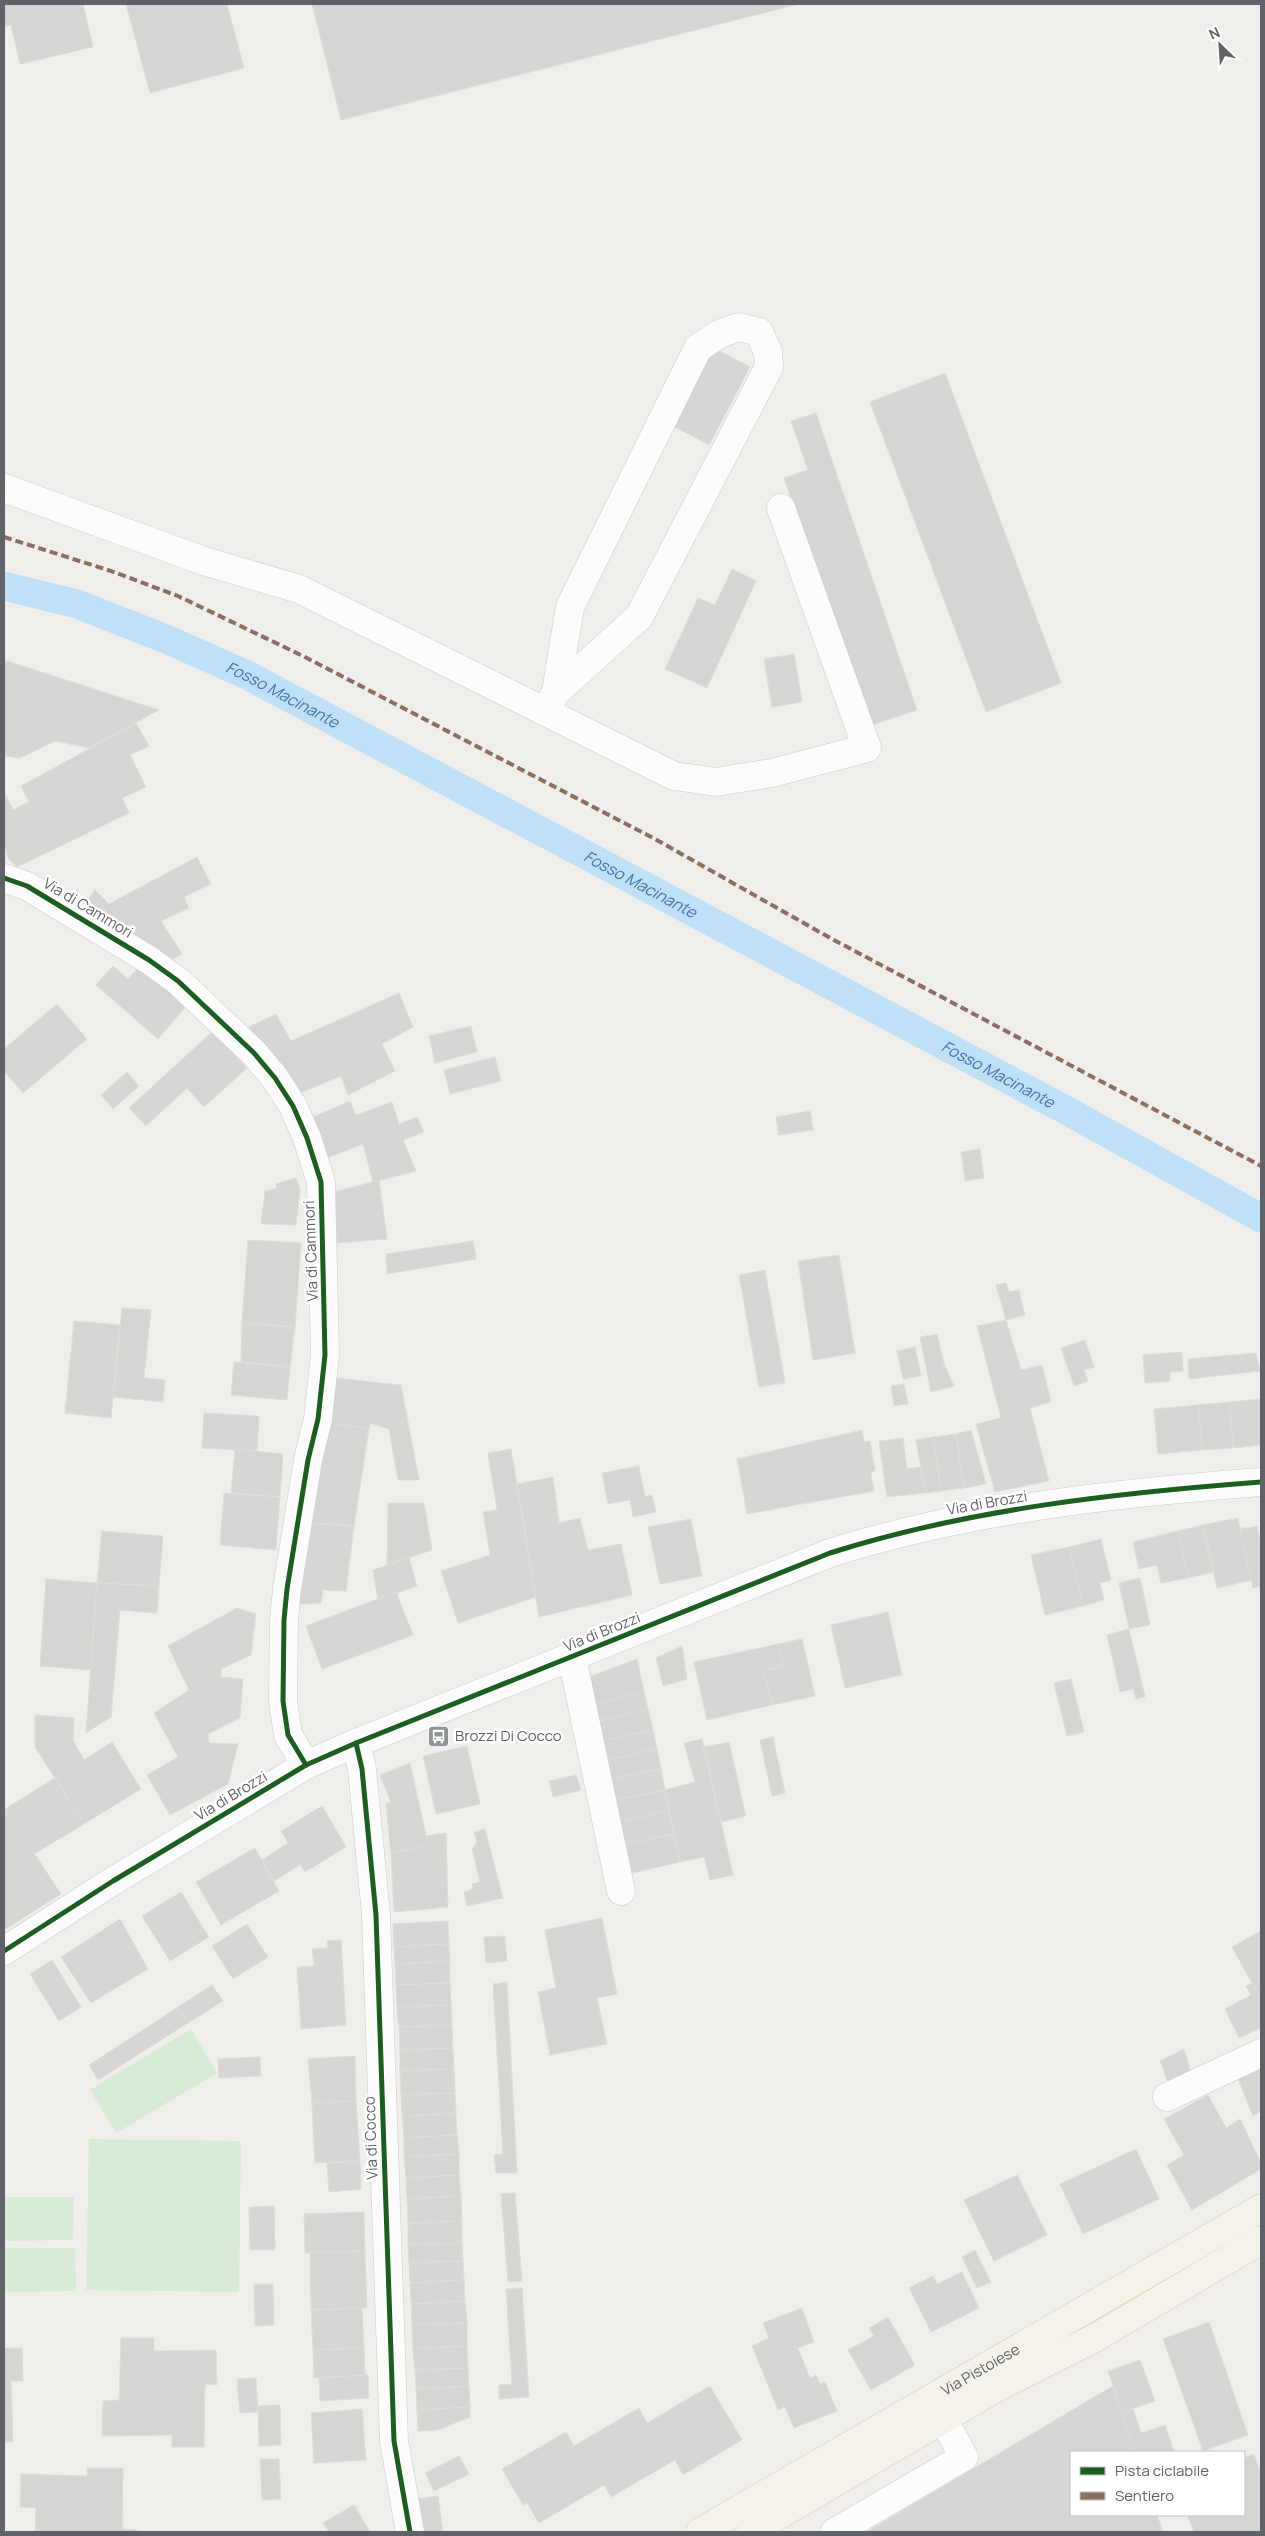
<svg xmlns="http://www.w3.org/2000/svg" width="1265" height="2536" font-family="Manrope,sans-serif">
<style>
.green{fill:#d8ebd6}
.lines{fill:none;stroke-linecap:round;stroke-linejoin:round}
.canal{stroke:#bfe0f9;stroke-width:29}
.building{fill:#d6d5d3;stroke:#deddd9}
.minor-casing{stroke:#cbcccc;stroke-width:29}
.major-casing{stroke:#d7ceb8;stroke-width:29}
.minor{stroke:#fdfcfc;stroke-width:28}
.major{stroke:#f4f2e9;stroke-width:28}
.quiet{stroke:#8d6e63;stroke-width:4;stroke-dasharray:8 4;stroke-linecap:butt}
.cycleway-casing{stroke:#fff;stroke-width:8}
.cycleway{stroke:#1b5e20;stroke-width:5}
.labels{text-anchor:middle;stroke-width:5;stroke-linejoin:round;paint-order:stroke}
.street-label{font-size:15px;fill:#5f6368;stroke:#fff}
.poi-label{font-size:15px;fill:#5f6368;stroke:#fff;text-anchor:start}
.water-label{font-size:16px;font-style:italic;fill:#4174aa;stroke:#fff}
</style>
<rect width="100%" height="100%" fill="#efeeea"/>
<g class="green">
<polygon points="191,2029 217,2073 116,2133 90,2090"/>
<polygon points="89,2139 241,2141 239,2292 86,2290"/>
<polygon points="4,2197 74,2197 73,2240 4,2241"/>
<polygon points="4,2248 75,2248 76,2291 4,2292"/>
</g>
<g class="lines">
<path class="canal" id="s1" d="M4 586 77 604 166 639 247 675 1062 1108 1261 1218"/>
</g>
<g class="building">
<polygon points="4,4 83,4 93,47 20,64 11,25 4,27"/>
<polygon points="126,4 227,4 244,68 150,93"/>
<polygon points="312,4 799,4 341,120"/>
<polygon points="714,348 750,367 709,445 673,426"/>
<polygon points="945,373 1061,683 986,712 870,402"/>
<polygon points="816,413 917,710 868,726 784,478 808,470 791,421"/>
<polygon points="732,569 756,581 707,688 665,669 698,598 715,605"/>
<polygon points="794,654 802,702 772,707 764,659"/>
<polygon points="4,660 159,710 89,748 55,741 20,758 4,756"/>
<polygon points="136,723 149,746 130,755 146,787 122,798 129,813 17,867 8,858 4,843 4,797 6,795 13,810 29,802 21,786"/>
<polygon points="197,857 211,884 184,897 189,908 161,921 182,954 164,964 80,911 95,890 109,904"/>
<polygon points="141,965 187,1005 158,1039 96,985 113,966 128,979"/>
<polygon points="399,993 413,1027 382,1044 395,1071 348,1095 341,1076 297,1094 245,1029 276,1014 291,1041"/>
<polygon points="57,1004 87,1039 23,1093 4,1071 4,1049"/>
<polygon points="471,1026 477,1052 435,1063 429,1036"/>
<polygon points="213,1031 247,1068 204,1107 187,1088 146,1126 129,1108"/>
<polygon points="495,1057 501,1081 450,1094 444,1070"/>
<polygon points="127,1072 139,1086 113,1109 101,1095"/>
<polygon points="350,1101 356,1115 392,1102 399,1124 417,1117 424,1132 403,1140 416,1171 373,1182 363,1144 322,1160 304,1121"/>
<polygon points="810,1111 813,1130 779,1135 776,1117"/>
<polygon points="980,1149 984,1178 965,1181 961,1152"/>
<polygon points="296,1178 300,1189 296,1225 261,1224 265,1191 277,1188 276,1184"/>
<polygon points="379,1180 387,1239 337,1243 335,1192"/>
<polygon points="248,1240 301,1243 295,1327 242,1323"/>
<polygon points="473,1241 476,1259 387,1274 386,1254"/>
<polygon points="839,1255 855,1353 813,1360 798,1261"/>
<polygon points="765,1270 785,1383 759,1387 739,1275"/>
<polygon points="1006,1283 1009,1292 1019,1290 1025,1315 1006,1320 996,1285"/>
<polygon points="122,1308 151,1310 144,1378 165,1380 163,1402 113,1397"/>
<polygon points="1006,1320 1021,1370 1042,1365 1051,1402 1030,1408 1049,1481 995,1492 976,1424 1001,1418 977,1326"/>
<polygon points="74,1321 120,1325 111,1418 65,1413"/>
<polygon points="242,1323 295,1327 290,1367 241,1362"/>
<polygon points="937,1334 944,1364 954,1386 931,1392 920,1337"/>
<polygon points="1085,1340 1094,1367 1084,1370 1088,1381 1074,1386 1061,1348"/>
<polygon points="915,1347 921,1376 903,1379 897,1351"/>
<polygon points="1182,1352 1183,1371 1170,1372 1170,1381 1145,1383 1143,1355"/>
<polygon points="1256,1353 1260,1371 1189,1379 1188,1359"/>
<polygon points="234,1362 290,1367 287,1400 231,1395"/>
<polygon points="335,1378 401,1385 419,1480 398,1480 389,1429 370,1423 369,1429 329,1423"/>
<polygon points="904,1384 908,1404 894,1406 891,1386"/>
<polygon points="1261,1399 1261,1445 1233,1448 1230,1402"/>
<polygon points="1230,1402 1233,1448 1202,1450 1198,1405"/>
<polygon points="1198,1405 1202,1450 1158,1454 1154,1409"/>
<polygon points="204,1413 259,1416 257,1451 202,1448"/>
<polygon points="329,1423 369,1429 354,1526 308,1523"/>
<polygon points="862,1430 864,1442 870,1441 875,1470 871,1473 874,1491 747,1514 737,1459"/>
<polygon points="971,1430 986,1484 964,1488 956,1434"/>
<polygon points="956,1434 964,1488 941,1491 933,1437"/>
<polygon points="933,1437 941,1491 925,1493 916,1440"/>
<polygon points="903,1438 907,1469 920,1467 925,1493 887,1497 879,1441"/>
<polygon points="235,1449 283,1454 280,1497 231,1493"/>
<polygon points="511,1449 536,1597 458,1623 441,1571 490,1555 483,1512 497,1510 488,1453"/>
<polygon points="639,1466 645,1497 652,1495 656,1512 633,1517 630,1500 608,1504 602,1473"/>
<polygon points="553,1477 559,1523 580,1518 588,1550 621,1544 632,1595 539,1617 517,1484"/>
<polygon points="224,1493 280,1497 276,1550 220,1545"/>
<polygon points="388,1503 424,1503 432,1550 387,1565"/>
<polygon points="1238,1518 1252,1580 1217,1588 1203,1525"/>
<polygon points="691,1519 702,1576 660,1584 648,1527"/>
<polygon points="308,1523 354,1526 346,1591 323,1590 321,1603 299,1604"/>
<polygon points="1203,1525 1213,1572 1188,1578 1178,1531"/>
<polygon points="1257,1526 1261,1547 1261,1596 1259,1586 1253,1588 1240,1529"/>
<polygon points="102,1531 163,1536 159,1586 97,1583"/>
<polygon points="1178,1531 1188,1578 1161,1583 1157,1565 1139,1569 1133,1542"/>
<polygon points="1101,1539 1111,1580 1100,1583 1104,1600 1083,1606 1069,1547"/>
<polygon points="1069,1547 1083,1606 1045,1615 1031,1555"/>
<polygon points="409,1558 417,1586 378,1600 373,1570"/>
<polygon points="1140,1578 1150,1625 1129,1629 1119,1583"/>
<polygon points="46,1579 97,1583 91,1670 40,1666"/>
<polygon points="97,1583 159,1586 157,1613 120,1610 111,1717 86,1733"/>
<polygon points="396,1592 413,1635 322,1669 306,1626"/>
<polygon points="237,1608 256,1614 251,1655 221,1669 221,1677 243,1679 240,1718 208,1734 209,1743 238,1744 228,1784 170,1815 147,1775 178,1757 154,1713 189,1690 168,1646"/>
<polygon points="888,1612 902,1675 845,1688 831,1625"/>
<polygon points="1129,1629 1145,1697 1136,1699 1133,1689 1120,1692 1107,1635"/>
<polygon points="802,1639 815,1696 772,1705 764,1671 783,1666 778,1644"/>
<polygon points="778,1644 783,1666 764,1671 772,1705 707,1720 694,1662"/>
<polygon points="682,1646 687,1679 663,1686 656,1658"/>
<polygon points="637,1659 644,1692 595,1704 589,1677"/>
<polygon points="1071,1679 1084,1732 1067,1736 1054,1683"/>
<polygon points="644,1692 648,1709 599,1721 595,1704"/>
<polygon points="648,1709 653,1730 603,1741 599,1721"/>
<polygon points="35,1715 74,1718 73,1740 84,1760 55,1778 35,1747"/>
<polygon points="653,1730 657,1749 607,1760 603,1741"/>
<polygon points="773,1737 785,1793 772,1796 760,1740"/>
<polygon points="702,1739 733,1875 710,1880 704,1857 680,1862 665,1790 695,1782 684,1743"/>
<polygon points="112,1742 141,1789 84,1824 55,1778"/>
<polygon points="729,1742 746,1816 721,1822 704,1747"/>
<polygon points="467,1746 480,1804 436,1814 423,1756"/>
<polygon points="657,1749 661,1769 611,1779 607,1760"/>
<polygon points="410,1763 428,1844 391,1854 386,1804 391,1802 380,1775"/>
<polygon points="661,1769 665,1790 616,1800 611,1779"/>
<polygon points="576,1775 581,1790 553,1797 549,1781"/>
<polygon points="55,1778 84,1824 34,1854 5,1809"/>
<polygon points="665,1790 669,1811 621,1821 616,1800"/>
<polygon points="322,1806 346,1847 305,1872 281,1831"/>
<polygon points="5,1809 61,1894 4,1930 4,1810"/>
<polygon points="669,1811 674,1834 626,1844 621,1821"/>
<polygon points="485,1829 503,1898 467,1906 464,1892 473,1889 472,1884 480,1882 472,1849 477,1842 474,1832"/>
<polygon points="446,1833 448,1907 394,1912 391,1854 428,1844 427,1836"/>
<polygon points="674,1834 680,1862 632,1873 626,1844"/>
<polygon points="288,1843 301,1864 274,1881 262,1860"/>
<polygon points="255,1848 279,1891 221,1925 196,1882"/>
<polygon points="181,1892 209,1937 170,1961 142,1916"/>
<polygon points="602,1918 617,1994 597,1998 607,2044 550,2055 538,1992 556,1988 545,1930"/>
<polygon points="120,1919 148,1969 91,2003 61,1957"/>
<polygon points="448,1921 449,1944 394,1947 393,1924"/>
<polygon points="247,1924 268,1957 233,1979 212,1946"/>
<polygon points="1261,1931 1261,1999 1232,1947"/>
<polygon points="505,1936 507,1961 486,1963 484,1937"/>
<polygon points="341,1940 346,2025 301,2029 297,1967 314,1966 312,1949 328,1948 327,1941"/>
<polygon points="449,1944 450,1961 395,1964 394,1947"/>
<polygon points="52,1960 81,2007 59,2021 30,1974"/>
<polygon points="450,1961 450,1983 396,1985 395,1964"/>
<polygon points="507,1982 517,2173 496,2173 494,2155 503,2154 493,1984"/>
<polygon points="450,1983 451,2005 397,2007 396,1985"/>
<polygon points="1252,1983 1261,1999 1261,2028 1239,2038 1225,2009 1251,1995 1246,1986"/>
<polygon points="212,1985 223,2001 188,2023 178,2007"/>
<polygon points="451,2005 452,2025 399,2027 397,2007"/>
<polygon points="178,2007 188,2023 98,2080 89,2065"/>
<polygon points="452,2025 453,2048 400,2050 399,2027"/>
<polygon points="453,2048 454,2069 400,2071 400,2050"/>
<polygon points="1184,2049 1191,2073 1168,2082 1160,2061"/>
<polygon points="355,2056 356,2101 312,2103 308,2059"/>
<polygon points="260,2057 261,2076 219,2078 218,2059"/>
<polygon points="1261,2060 1261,2111 1253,2116 1235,2071"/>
<polygon points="454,2069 455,2093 401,2095 400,2071"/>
<polygon points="455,2093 456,2113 402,2116 401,2095"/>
<polygon points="1208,2095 1226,2128 1240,2119 1261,2163 1261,2169 1192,2210 1167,2165 1184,2155 1164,2119"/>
<polygon points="356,2101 360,2161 315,2163 312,2103"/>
<polygon points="456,2113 457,2135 404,2138 402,2116"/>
<polygon points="457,2135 459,2154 404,2157 404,2138"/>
<polygon points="1136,2149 1159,2199 1083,2234 1060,2184"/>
<polygon points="459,2154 459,2175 406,2178 404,2157"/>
<polygon points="360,2161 361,2189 329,2192 327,2163"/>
<polygon points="459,2175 461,2196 407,2199 406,2178"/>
<polygon points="1017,2175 1047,2235 994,2261 964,2200"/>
<polygon points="515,2193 522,2281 508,2282 501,2194"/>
<polygon points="461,2196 462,2221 408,2224 407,2199"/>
<polygon points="274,2206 275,2250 250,2250 249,2207"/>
<polygon points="364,2212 365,2251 305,2253 304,2214"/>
<polygon points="462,2221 462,2243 408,2245 408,2224"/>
<polygon points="462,2243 463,2261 409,2263 408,2245"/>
<polygon points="975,2250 991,2282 977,2288 962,2257"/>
<polygon points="365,2251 367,2308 311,2310 310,2252"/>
<polygon points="463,2261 464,2280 410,2283 409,2263"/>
<polygon points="962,2272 979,2308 931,2332 909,2288 933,2276 937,2284"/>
<polygon points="464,2280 465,2301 411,2304 410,2283"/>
<polygon points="254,2284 273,2284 274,2325 255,2326"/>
<polygon points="522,2288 529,2397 499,2399 499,2385 512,2384 506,2289"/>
<polygon points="465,2301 467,2323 412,2325 411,2304"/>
<polygon points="362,2308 364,2348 313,2350 311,2310"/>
<polygon points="802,2308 814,2342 798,2348 810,2378 816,2375 820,2384 825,2382 837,2411 794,2428 785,2407 778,2410 752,2346 769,2338 763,2323"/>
<polygon points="888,2317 915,2365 871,2390 848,2350 874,2336 869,2328"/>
<polygon points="1209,2322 1248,2435 1203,2451 1163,2339"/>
<polygon points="467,2323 467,2346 413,2349 412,2325"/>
<polygon points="121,2338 154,2338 154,2351 216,2350 217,2385 205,2384 204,2447 172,2447 172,2435 102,2436 103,2401 119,2400"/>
<polygon points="467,2346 468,2368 415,2370 413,2349"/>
<polygon points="4,2348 22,2348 23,2381 11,2381 13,2442 4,2442"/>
<polygon points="364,2348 365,2375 314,2378 313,2350"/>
<polygon points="1140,2360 1155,2401 1122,2412 1108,2371"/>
<polygon points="468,2368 469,2386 416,2389 415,2370"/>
<polygon points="365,2375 368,2375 369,2398 320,2401 319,2378"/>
<polygon points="256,2378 258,2412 240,2413 237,2379"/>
<polygon points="469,2386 470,2407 417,2410 416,2389"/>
<polygon points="710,2386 742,2440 683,2475 675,2460 611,2497 604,2485 539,2523 527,2503 523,2505 502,2469 566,2432 574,2446 639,2408 647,2423"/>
<polygon points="1113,2386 1136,2452 1071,2452 1071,2515 1157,2515 1163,2532 866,2532"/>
<polygon points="280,2405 281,2445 259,2446 258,2406"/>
<polygon points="470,2407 470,2417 438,2430 418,2431 417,2410"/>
<polygon points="362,2409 366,2460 314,2463 311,2413"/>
<polygon points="1133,2409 1141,2433 1165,2425 1174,2452 1136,2452 1122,2412"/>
<polygon points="1254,2454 1261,2474 1261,2532 1194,2532 1187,2515 1244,2515 1244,2458"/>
<polygon points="459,2456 469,2474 434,2491 425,2473"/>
<polygon points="260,2459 279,2459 281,2499 262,2500"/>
<polygon points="87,2468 123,2468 122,2529 137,2530 137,2532 35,2532 36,2508 20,2507 21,2474 87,2476"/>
<polygon points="438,2496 443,2532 420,2532 415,2499"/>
<polygon points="354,2505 370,2532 329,2532 323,2523"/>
</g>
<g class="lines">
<defs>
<g id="minor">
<polyline points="4,488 204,561 299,589 674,776 716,782 734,779 772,773 867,748 781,508"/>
<polyline points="545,712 556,692 570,607 698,348 719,334 739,327 759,332 768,352 769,367 639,617 556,692"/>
<polyline points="4,878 27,886 149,960 178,981 254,1053 275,1078 293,1106 307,1138 321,1182 325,1355 318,1419 308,1460 287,1589 284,1620 283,1701 288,1735 306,1765"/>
<polyline points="572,1657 621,1891"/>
<polyline points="356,1743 362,1769 376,1915 394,2441 410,2532"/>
<path d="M4 1951 113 1881 306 1765 356 1743 830 1553C969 1509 1116 1493 1261 1482"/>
<polyline points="1167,2097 1261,2053"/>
<polyline points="835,2532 964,2457 943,2419"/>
</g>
<g id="major">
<path id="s2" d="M700 2532 1261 2208"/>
<polyline points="750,2532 998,2387 1095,2338 1261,2240"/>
</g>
</defs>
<use href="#minor" class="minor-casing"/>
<use href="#major" class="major-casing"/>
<use href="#minor" class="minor"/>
<use href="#major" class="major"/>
<polyline class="quiet" points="4,537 111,571 178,596 303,656 655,839 832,939 1261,1166"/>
<defs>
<g id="cycleway">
<polyline points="4,878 27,886 149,960 178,981 254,1053 275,1078 293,1106 307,1138 321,1182 325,1355 318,1419 308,1460 287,1589 284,1620 283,1701 288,1735 306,1765"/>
<polyline points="356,1743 362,1769 376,1915 394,2441 410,2532"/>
<path d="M4 1951 113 1881 306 1765 356 1743 830 1553C969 1509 1116 1493 1261 1482"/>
</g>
</defs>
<use href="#cycleway" class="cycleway-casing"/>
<use href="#cycleway" class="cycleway"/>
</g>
<defs>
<symbol id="bus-square" viewBox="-11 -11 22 22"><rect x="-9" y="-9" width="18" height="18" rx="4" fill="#919496" stroke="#fff"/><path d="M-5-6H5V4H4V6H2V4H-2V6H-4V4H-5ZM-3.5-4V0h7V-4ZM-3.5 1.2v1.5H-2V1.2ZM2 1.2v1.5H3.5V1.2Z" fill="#fff"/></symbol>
</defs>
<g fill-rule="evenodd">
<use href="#bus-square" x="426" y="1724" width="25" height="25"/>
</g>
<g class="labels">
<g class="street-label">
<text transform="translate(88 908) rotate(31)" y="5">Via di Cammori</text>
<text transform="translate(311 1251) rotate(-92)" y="5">Via di Cammori</text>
<text transform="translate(987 1503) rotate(-10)" y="5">Via di Brozzi</text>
<text transform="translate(602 1632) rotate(-22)" y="5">Via di Brozzi</text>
<text transform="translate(231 1796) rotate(-31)" y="5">Via di Brozzi</text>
<text transform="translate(371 2138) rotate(-92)" y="5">Via di Cocco</text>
<text dy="5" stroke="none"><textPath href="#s2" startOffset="324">Via Pistoiese</textPath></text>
</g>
<g class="poi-label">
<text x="455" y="1741">Brozzi Di Cocco</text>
</g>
<g class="water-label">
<text dy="6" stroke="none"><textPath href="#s1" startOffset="300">Fosso Macinante</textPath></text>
<text dy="6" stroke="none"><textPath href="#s1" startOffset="705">Fosso Macinante</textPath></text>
<text dy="6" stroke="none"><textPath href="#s1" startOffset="1110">Fosso Macinante</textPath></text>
</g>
</g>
<rect width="1265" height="2536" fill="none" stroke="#5f6368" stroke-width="10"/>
<rect x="1070" y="2451" width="175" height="65" fill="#ffffff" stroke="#bfc1c3"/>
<rect x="1080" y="2467" width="25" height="8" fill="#1b5e20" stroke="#bfc1c3"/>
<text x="1115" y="2476" font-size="15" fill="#5f6368">Pista ciclabile</text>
<rect x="1080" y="2492" width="25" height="8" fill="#8d6e63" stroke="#bfc1c3"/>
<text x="1115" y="2501" font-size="15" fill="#5f6368">Sentiero</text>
<g transform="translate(1220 45) rotate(335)" stroke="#ffffff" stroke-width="4" paint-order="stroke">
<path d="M0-4L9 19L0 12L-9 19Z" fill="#5f6368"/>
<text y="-8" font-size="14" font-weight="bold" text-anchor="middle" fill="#5f6368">N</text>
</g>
</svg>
